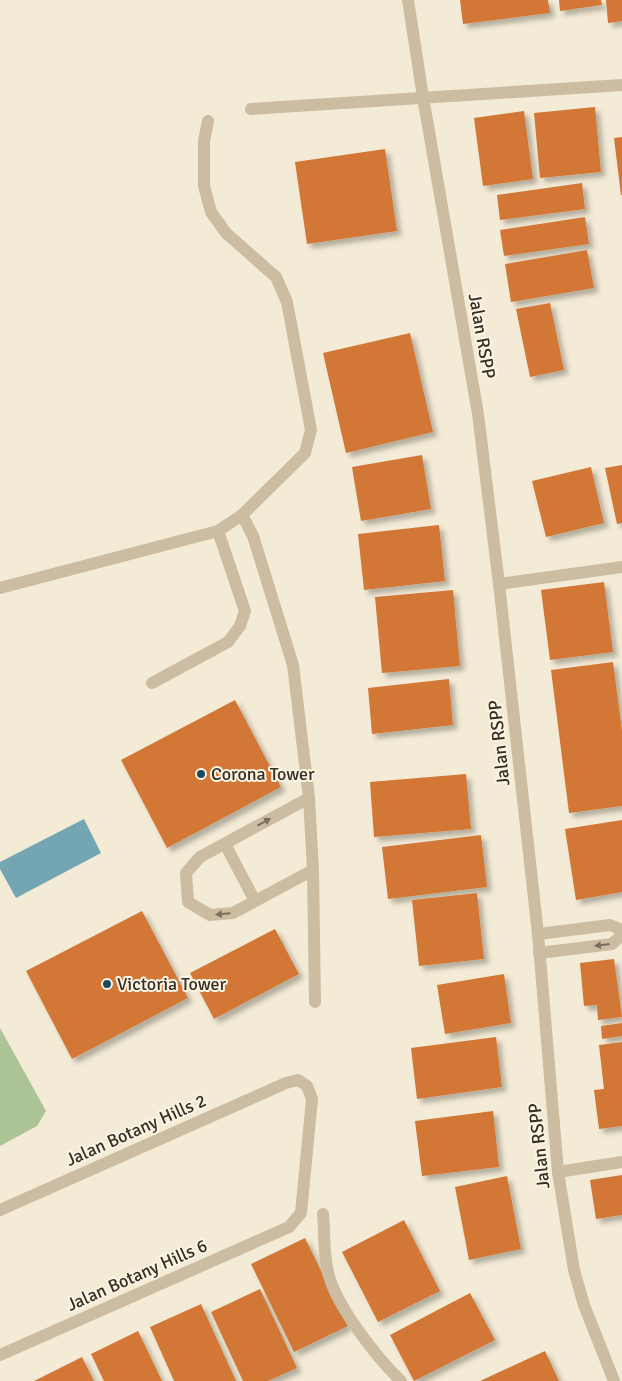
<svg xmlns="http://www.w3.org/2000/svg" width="622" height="1381" font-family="Signika,sans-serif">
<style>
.green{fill:#acc395}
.water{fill:#73a5b3}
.building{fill:#d27736;filter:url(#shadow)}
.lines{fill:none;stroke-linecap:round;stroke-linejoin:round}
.service{stroke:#ccbca2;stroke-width:12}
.minor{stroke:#ccbca2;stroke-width:12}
.tertiary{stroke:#ccbca2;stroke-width:12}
.oneway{fill:#7a6d5d}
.poi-dot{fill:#174b5b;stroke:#fbf4e3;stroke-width:2}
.labels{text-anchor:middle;stroke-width:4;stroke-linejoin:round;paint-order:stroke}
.street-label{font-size:18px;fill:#362d25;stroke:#fbf4e3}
.poi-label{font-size:18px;fill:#362d25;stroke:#fbf4e3;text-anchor:start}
</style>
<defs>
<filter id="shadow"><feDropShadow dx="4.5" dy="4.5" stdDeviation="2.5" flood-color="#0004"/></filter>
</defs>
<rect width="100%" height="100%" fill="#f3ebd6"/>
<polygon class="green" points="0,1028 46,1111 37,1126 0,1146"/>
<polygon class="water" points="84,819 101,853 16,898 0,869 0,862"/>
<g class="building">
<polygon points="460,0 548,0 550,13 463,24"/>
<polygon points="559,0 601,0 602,5 560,11"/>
<polygon points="606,0 622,0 622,21 608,23"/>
<polygon points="595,107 601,172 540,178 534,113"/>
<polygon points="524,111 533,179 483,186 474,118"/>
<polygon points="622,137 622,195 621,195 614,138"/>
<polygon points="385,149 397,231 307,244 295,162"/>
<polygon points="582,183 585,209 500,220 497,195"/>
<polygon points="585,217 589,244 504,256 500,230"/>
<polygon points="587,250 594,288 511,302 505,264"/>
<polygon points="550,303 564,370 530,377 516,309"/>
<polygon points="410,333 433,432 346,453 323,353"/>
<polygon points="422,455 431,509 361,521 352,467"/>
<polygon points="622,465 622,523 617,524 605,468"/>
<polygon points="591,467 604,523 546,537 532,481"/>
<polygon points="439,525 445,581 364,590 358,534"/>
<polygon points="604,582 613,652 550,660 541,590"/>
<polygon points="453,590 460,666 382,673 375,597"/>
<polygon points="613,662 622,731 622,806 569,813 551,670"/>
<polygon points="449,679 453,725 372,734 368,688"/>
<polygon points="235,700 281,787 167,848 121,760"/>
<polygon points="466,774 471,829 374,837 370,782"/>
<polygon points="622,820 622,892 576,900 565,829"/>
<polygon points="481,835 487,887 388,899 382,847"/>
<polygon points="477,893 484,959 419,966 412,900"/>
<polygon points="142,911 188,998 72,1059 26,971"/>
<polygon points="275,929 299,974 214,1019 190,973"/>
<polygon points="614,959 622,1017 598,1020 597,1005 584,1006 580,963"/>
<polygon points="504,974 511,1023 445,1034 437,985"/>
<polygon points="622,1023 622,1036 602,1039 601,1026"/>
<polygon points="496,1037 502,1087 417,1099 411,1048"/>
<polygon points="622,1042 622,1126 599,1129 594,1090 604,1089 599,1045"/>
<polygon points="493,1111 499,1167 422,1176 415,1121"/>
<polygon points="622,1175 622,1215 596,1219 590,1180"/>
<polygon points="507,1176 521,1249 469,1260 455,1187"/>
<polygon points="404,1220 440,1291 378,1322 342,1252"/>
<polygon points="305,1238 348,1326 294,1352 251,1264"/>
<polygon points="260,1289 297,1368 268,1381 243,1381 211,1312"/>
<polygon points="470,1293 495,1340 414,1381 390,1335"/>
<polygon points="201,1304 236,1381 174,1381 150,1327"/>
<polygon points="138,1331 162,1381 104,1381 91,1354"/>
<polygon points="545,1351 559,1381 480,1381"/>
<polygon points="82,1357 94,1381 34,1381"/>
</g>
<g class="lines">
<g class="service">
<polyline points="242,515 253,536 293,665 309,798 313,870 315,1002"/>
<polyline points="0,588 218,531 242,515 305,453 311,430 287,302 276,277 226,233 211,212 204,186 204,141 208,121"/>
<polyline points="152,683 228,642 240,626 245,611 218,531"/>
<polyline points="309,798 200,857 186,873 188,902 210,915 233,913 313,870"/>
<polyline points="225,844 255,901"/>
</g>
<g class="minor">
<polyline points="251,109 622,85"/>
<polyline points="499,584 622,567"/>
<polyline points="538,934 610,925 622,930"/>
<polyline points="539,953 612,944 622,935"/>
<polyline points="558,1172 622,1162"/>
<polyline points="0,1210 286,1083 298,1080 307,1086 312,1099 301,1213 289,1227 0,1355"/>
<path d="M323 1214C325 1234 323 1257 329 1276 338 1308 377 1358 401 1381"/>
</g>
<polyline class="tertiary" points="408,0 423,97 478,414 499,584 538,934 558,1172 574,1270 584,1305 614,1381"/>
</g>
<defs><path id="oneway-solid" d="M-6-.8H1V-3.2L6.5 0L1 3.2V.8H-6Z" transform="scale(1.25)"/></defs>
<g class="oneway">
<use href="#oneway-solid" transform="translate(264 822) rotate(-29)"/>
<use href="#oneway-solid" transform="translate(223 914) rotate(175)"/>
<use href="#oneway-solid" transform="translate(602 945) rotate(173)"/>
</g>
<g class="poi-dot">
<circle cx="201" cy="774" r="5"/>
<circle cx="107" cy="984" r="5"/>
</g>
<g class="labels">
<g class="street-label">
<text transform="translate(482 336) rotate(80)" y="6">Jalan RSPP</text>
<text transform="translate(499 743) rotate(-96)" y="6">Jalan RSPP</text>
<text transform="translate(136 1130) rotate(-24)" y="6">Jalan Botany Hills 2</text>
<text transform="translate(539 1146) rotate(-96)" y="6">Jalan RSPP</text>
<text transform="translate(137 1275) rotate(-24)" y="6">Jalan Botany Hills 6</text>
</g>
<g class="poi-label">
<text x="211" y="780">Corona Tower</text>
<text x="117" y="990">Victoria Tower</text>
</g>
</g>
</svg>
